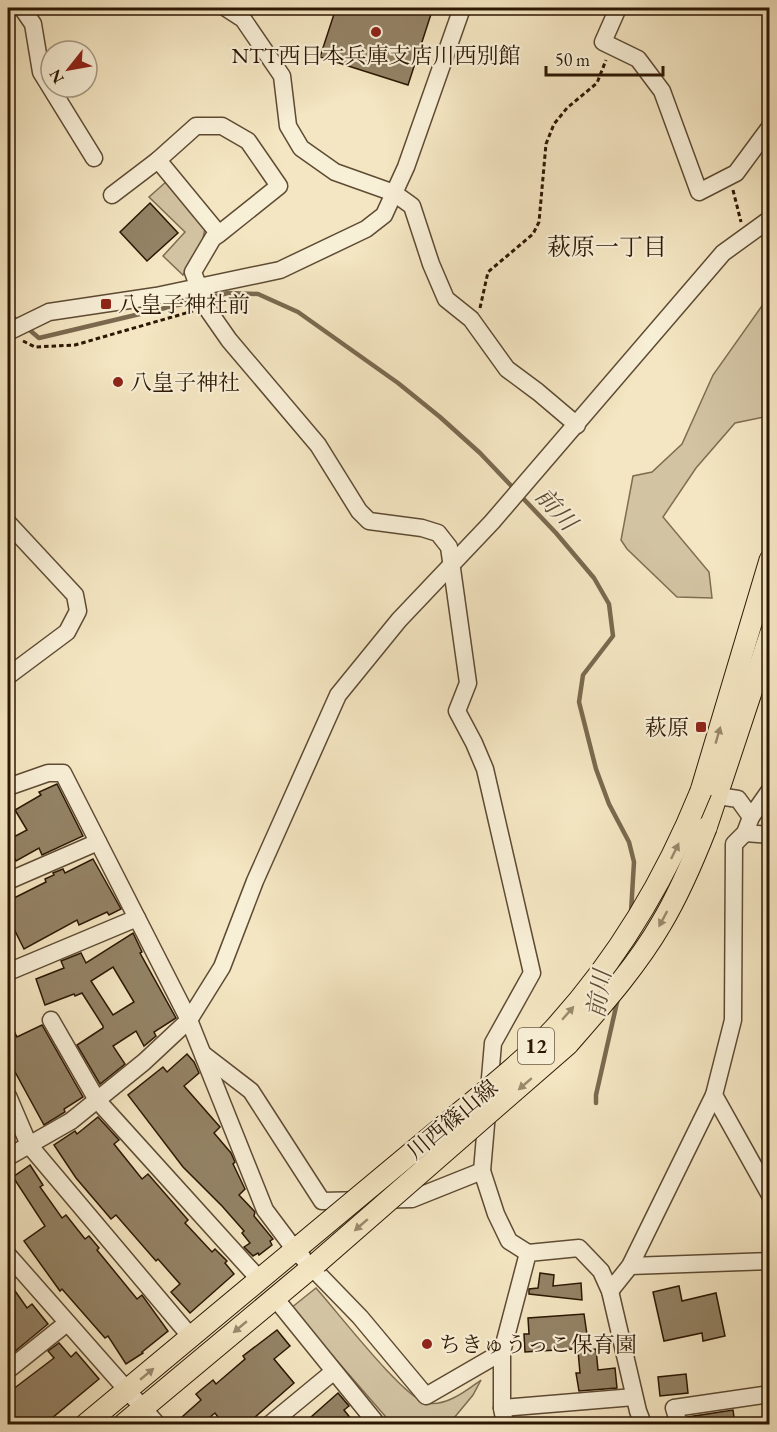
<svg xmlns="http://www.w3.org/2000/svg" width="777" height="1432" font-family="'EB Garamond','Noto Serif JP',serif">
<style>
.green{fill:#d2c3a2;stroke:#7f6d52;stroke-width:1.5}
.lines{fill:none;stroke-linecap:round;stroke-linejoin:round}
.stream{stroke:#7b694f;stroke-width:4.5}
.building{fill:#948366;stroke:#2c1703;stroke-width:1.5;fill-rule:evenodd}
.minor-casing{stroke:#5e4b33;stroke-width:19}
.major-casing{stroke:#2c1703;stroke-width:23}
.path{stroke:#2c1703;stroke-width:3;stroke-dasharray:4.5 3;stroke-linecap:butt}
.minor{stroke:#f8efd7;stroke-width:16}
.major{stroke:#f4e6c2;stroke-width:21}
.major-bridge-casing{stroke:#2c1703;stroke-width:23;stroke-linecap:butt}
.major-bridge{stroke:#f4e6c2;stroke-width:21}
.oneway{fill:#9a896c}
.poi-dot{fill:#8f2418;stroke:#f8efd7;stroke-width:2}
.labels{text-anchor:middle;stroke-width:4.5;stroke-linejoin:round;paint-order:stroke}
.shield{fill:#f8efd7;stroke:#695843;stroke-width:1.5}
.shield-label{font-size:21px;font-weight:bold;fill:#2c1703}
.poi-label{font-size:22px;fill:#2c1703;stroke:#f8efd7;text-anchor:start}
.street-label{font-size:22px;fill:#2c1703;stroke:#f8efd7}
.neighbourhood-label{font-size:24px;fill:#2c1703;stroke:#f8efd7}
.water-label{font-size:24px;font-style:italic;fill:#614e35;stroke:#f8efd7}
</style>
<rect width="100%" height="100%" fill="#f4e6c2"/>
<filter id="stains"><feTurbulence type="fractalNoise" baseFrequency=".00333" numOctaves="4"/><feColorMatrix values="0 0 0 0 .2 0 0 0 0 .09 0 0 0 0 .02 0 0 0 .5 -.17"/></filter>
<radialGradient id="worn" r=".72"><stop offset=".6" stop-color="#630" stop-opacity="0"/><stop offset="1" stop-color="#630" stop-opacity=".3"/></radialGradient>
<g class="green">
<polygon points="167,181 206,224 202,243 183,275 163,256 185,232 149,197"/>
<polygon points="769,296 769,416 735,423 696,468 663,517 709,572 712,598 677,597 627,549 621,540 633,476 652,472 682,444 713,375"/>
<path d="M316 1288C336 1310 404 1399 427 1403 446 1407 467 1390 481 1380L473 1395 449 1424H392L291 1308Z"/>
</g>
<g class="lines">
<g class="stream">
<polyline points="8,313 19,322"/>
<polyline points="26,327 39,338 228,293 258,294 298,312 398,383 440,417 480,453 556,533 594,578 609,604 613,636 583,675 579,702 596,769 609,804 629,842 634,862 631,912"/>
<polyline points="596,1103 596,1095 618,998"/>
</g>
</g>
<g class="building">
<polygon points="336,8 433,8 408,85 320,57"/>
<polygon points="150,203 178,233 147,261 120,232"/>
<polygon points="57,784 83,836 42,855 39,848 16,861 8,845 8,840 27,830 15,810 41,795 39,792"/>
<polygon points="93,859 121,909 109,915 107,912 79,925 77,920 24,949 8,917 8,901 46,882 45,879 54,875 53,873 63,869 65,873"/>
<path d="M133 933 142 952 140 953 176 1018 154 1032 156 1036 144 1046 136 1031 113 1046 125 1064 100 1084 77 1045 103 1028V1026L82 993 75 996 74 994 45 1005 36 979 64 968 61 961 81 953 86 963ZM113 967 134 1002 113 1015 91 981Z"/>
<polygon points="8,1019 17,1037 42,1025 83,1097 64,1109 65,1112 44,1125 8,1059"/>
<polygon points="187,1054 194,1062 199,1073 184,1086 220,1127 214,1133 231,1153 235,1162 233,1164 245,1189 239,1195 255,1212 254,1216 273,1239 270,1241 272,1245 259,1255 258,1253 253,1256 244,1247 250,1243 242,1233 244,1231 222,1206 183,1167 128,1095 163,1067 167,1072"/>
<polygon points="98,1117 119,1140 114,1144 142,1179 148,1174 188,1220 185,1223 212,1252 215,1249 227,1261 225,1263 234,1274 190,1313 171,1292 180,1284 158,1259 156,1261 116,1215 111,1219 76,1178 54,1145 75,1131 77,1134"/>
<polygon points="30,1165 43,1185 40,1187 62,1218 66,1215 85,1239 89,1236 99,1248 97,1250 137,1299 142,1295 168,1331 142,1352 143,1353 126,1364 108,1336 105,1338 62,1289 60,1291 24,1241 45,1226 13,1177"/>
<polygon points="540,1273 554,1275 553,1286 581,1283 582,1300 529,1294 529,1289 538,1288"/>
<polygon points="8,1281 27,1308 32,1304 48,1324 8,1357"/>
<polygon points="679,1286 682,1301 716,1293 725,1336 703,1341 702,1333 664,1341 653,1292"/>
<polygon points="584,1314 589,1348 525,1352 524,1334 529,1334 528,1318"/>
<polygon points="277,1330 290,1346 274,1359 294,1383 246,1425 224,1425 215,1413 200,1425 173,1425 201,1400 196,1394 213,1380 216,1384 245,1359 243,1356"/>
<polygon points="59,1343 71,1357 76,1352 99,1379 51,1419 55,1425 22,1425 16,1417 8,1424 8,1393 54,1358 48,1351"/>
<polygon points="596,1349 598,1370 615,1368 617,1388 579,1391 576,1373 580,1373 578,1351"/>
<polygon points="686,1374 688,1393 660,1396 658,1377"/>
<polygon points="338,1393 349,1406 344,1410 356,1425 302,1425"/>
<polygon points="733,1410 735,1425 689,1425 688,1417"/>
</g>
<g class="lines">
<defs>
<g id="minor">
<polyline points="22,8 33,24 41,72 94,158"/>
<polyline points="226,8 243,19 282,76 288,126 301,148 335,172 394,193 412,206 431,264 446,299 471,319 507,369 538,392 577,425"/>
<polyline points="618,8 603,42 638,59 662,91 699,192 736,173 770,127"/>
<polyline points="112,195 158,160"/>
<polyline points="8,332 49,312 156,296 280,270 366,229 384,215 406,167 462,8"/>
<polyline points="8,523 75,595 78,611 67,632 8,676"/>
<polyline points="8,787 48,773 63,773 189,1020 265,1210 295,1250 360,1317 426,1396 502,1352 528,1253 579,1248 601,1271 610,1291 638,1411 643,1424"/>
<polyline points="705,792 718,796 738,799 751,817 745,833 734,844 733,1020 714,1095 770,1195"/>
<polyline points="751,817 770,790"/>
<polyline points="745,833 770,835"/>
<polyline points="8,881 98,842"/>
<polyline points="8,972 137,918"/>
<polyline points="51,1020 97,1100 260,1280"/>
<polyline points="203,1054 251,1091 322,1201 412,1199 482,1171 493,1043 532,973 485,769 474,743 457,711 468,683 449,547 438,533 422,528 369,521 359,511 318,445 229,340 206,307 193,272 213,238 219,234 279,186 248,141 222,126 196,126 158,160 219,234"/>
<polyline points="8,1096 29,1145 191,1337"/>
<polyline points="8,1157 71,1121 144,1062 189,1020 222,967 255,881 338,695 399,620 492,522 723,253 770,219"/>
<polyline points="482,1171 496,1214 509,1241 528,1253"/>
<polyline points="8,1255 157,1424"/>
<polyline points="630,1266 770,1261"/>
<polyline points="610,1291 630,1266 714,1095"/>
<polyline points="275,1298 377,1424"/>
<polyline points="8,1370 67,1323"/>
<polyline points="502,1408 502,1352"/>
<polyline points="270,1424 333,1372"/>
<polyline points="505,1424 502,1408 634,1397"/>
<polyline points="679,1424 674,1408 770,1394"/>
</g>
<g id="major">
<polyline points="701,791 770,560"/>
<polyline points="706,828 770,635"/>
<polyline points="86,1424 302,1244"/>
<polyline points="124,1424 317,1263"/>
</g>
</defs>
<use href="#minor" class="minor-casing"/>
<use href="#major" class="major-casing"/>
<g class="path">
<polyline points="733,190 741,222"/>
<polyline points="480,308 488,272 533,234 539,222 546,144 554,124 567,108 597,83 606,60"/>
<polyline points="23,341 35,347 75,345 193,311"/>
</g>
<use href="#minor" class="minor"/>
<use href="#major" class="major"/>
<defs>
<g id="major-bridge">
<path d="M302 1244C352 1202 402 1161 452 1119 487 1090 523 1062 554 1029 618 959 666 878 701 791"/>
<path d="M317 1263 568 1044C601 1006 636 967 661 924 679 894 693 861 706 828"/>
</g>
</defs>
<use href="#major-bridge" class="major-bridge-casing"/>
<use href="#major-bridge" class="major-bridge"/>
</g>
<defs><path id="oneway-solid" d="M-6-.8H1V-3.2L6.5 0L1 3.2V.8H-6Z" transform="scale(1.5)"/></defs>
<g class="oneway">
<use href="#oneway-solid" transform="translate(718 735) rotate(-74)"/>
<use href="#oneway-solid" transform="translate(675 851) rotate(-64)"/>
<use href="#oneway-solid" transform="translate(663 919) rotate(118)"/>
<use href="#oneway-solid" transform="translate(568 1013) rotate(-49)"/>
<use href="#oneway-solid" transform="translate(525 1084) rotate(139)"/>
<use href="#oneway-solid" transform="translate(361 1225) rotate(139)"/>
<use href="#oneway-solid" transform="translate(240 1327) rotate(140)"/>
<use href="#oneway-solid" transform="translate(147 1374) rotate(-40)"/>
</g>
<g class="poi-dot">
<circle cx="376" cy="32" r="6"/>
<rect x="100" y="298" width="12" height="12" rx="3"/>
<circle cx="118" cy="382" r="6"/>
<rect x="695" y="721" width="12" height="12" rx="3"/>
<circle cx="427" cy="1344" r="6"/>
</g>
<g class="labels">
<rect class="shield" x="518" y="1028" width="36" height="36" rx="4.5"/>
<g class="shield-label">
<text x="536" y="1053">12</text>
</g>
<g class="poi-label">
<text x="376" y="63" text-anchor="middle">NTT西日本兵庫支店川西別館</text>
<text x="118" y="312">八皇子神社前</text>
<text x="130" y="390">八皇子神社</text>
<text x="689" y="735" text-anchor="end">萩原</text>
<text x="439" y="1352">ちきゅうっこ保育園</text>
</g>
<g class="street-label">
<text transform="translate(452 1119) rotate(-40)" y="8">川西篠山線</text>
</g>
<g class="neighbourhood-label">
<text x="607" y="255">萩原一丁目</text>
</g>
<g class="water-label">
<text transform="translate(556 509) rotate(48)" y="8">前川</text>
<text transform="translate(599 994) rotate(-81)" y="8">前川</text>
</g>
</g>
<rect width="777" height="1432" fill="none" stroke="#f4e6c2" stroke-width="30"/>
<rect x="9" y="9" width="759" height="1414" fill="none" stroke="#2c1703" stroke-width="3"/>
<rect x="15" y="15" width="747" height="1402" fill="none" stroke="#2c1703" stroke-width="1.5"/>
<g transform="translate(69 69) rotate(239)"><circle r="28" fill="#f8efd7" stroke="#a69982" stroke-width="1.5"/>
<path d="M0-4.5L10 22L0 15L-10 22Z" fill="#8f2418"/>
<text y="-9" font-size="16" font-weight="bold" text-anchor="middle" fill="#2c1703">N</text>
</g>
<path d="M546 66v9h117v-9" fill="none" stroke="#2c1703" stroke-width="3"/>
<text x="555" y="66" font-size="18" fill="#2c1703" stroke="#f8efd7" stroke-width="4.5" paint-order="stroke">50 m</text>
<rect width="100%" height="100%" filter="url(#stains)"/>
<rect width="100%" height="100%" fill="url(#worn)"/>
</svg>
